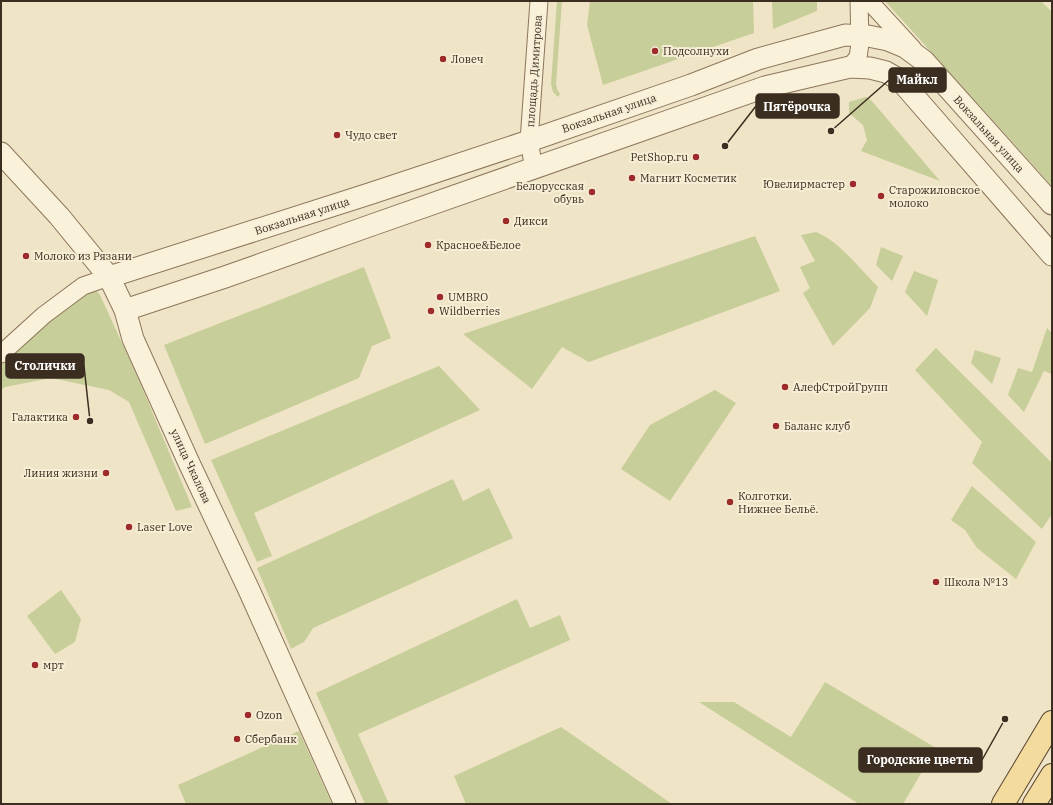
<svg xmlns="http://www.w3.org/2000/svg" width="1053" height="805" font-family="'IBM Plex Serif',serif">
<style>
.green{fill:#c7ce99}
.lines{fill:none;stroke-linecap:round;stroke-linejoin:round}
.minor-casing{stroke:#8c765b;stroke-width:19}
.tertiary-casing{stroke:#8c765b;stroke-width:23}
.primary-casing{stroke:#59442f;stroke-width:24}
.minor{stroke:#faf1da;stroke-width:17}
.tertiary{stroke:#faf1da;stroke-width:21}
.primary{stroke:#f3da9d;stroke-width:22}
.poi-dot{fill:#9c2b29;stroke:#f7eed6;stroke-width:1.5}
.labels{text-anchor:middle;stroke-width:4;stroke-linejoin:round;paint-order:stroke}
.poi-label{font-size:11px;fill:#3b2d1f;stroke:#f7eed6;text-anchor:start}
.street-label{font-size:11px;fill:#3b2d1f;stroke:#f7eed6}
.leader{fill:none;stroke:#3b2d1f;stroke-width:1.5}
.callout-dot{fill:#3b2d1f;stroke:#f7eed6;stroke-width:1.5}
.callout{fill:#3b2d1f;stroke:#3b2d1f;stroke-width:1.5}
.callout-label{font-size:12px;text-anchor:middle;font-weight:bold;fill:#fff}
</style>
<rect width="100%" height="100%" fill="#f0e4c6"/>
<g class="green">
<polygon points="557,1 562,1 556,84 557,89 560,94 558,97 553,92 551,84"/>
<polygon points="590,1 753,1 754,33 603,85 587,25"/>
<polygon points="772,1 817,1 817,11 773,29"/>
<polygon points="885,1 1041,1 1052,12 1052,186"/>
<polygon points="866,97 871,100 940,181 861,151 867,140 863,125 849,113 849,102"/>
<path d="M816 232C839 241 860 269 878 287L870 308 833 346 803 293 810 288 800 267 815 261 801 235Z"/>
<polygon points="755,236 780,291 589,362 562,347 532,389 463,334"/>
<polygon points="881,247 903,256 892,281 876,265"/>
<polygon points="364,267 391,338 372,346 359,378 205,444 164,345"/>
<polygon points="914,271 938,280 927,316 905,292"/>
<polygon points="95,289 100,295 138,378 192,507 176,511 129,402 109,390 51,378 5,387 1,390 1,358 73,296"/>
<polygon points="1047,328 1052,333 1052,374 1044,371 1024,412 1008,395 1018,368 1032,372"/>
<polygon points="936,348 1052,463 1052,514 1042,529 972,463 982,442 915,370"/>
<polygon points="975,350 1001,358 992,384 971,363"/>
<polygon points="439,366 480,410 254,513 272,556 257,562 211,460"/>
<polygon points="715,390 736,403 670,501 621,469 650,425"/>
<polygon points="453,479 463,501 489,488 513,538 313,628 304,642 291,649 257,568"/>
<polygon points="972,486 1036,542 1016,579 977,548 965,530 951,520"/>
<polygon points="61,590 81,619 75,642 55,654 27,616"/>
<polygon points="517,599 530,628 560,615 570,640 358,734 389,804 365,804 316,693"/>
<polygon points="825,682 936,748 903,804 859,804 699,702 734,702 791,737"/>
<polygon points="561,727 672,804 466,804 454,776"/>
<polygon points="299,731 332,804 186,804 178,785"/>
</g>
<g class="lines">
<defs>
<g id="minor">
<polyline points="869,1 913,49"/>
<polyline points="850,67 858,57 860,44 859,1"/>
<polyline points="534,169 529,141 539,1"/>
<polyline points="1,354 44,315 83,286 109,277"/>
</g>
<g id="tertiary">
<polyline points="1,153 59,216 109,277 125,310 133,339 189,463 249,590 345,804"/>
<polyline points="109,277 369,194 529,141 691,85 758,59 845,35 868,36 888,40 905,47 924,61 1052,204"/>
<polyline points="125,310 225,277 372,225 765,87 850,67 870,68 886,72 900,80 1052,255"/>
</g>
<g id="primary">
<polyline points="1003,804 1052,722"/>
<polyline points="1034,804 1052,775"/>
</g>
</defs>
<use href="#minor" class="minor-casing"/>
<use href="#tertiary" class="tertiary-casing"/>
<use href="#primary" class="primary-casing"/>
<use href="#minor" class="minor"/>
<use href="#tertiary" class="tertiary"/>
<use href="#primary" class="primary"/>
</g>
<g class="poi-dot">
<circle cx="655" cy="51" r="4"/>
<circle cx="443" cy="59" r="4"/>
<circle cx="337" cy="135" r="4"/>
<circle cx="696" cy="157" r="4"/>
<circle cx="632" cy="178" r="4"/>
<circle cx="853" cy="184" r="4"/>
<circle cx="592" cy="192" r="4"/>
<circle cx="881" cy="196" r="4"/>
<circle cx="506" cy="221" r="4"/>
<circle cx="428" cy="245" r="4"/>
<circle cx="26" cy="256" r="4"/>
<circle cx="440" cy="297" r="4"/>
<circle cx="431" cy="311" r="4"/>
<circle cx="785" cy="387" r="4"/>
<circle cx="76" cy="417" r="4"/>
<circle cx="776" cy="426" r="4"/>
<circle cx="106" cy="473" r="4"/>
<circle cx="730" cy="502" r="4"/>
<circle cx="129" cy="527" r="4"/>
<circle cx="936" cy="582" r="4"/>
<circle cx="35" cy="665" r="4"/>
<circle cx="248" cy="715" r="4"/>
<circle cx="237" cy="739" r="4"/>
</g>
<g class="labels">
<g class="poi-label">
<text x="663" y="55">Подсолнухи</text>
<text x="451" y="63">Ловеч</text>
<text x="345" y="139">Чудо свет</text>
<text x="688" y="161" text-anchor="end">PetShop.ru</text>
<text x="640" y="182">Магнит Косметик</text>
<text x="845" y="188" text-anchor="end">Ювелирмастер</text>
<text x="584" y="190" text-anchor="end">Белорусская<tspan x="584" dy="13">обувь</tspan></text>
<text x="889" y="194">Старожиловское<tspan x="889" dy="13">молоко</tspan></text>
<text x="514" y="225">Дикси</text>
<text x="436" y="249">Красное&amp;Белое</text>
<text x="34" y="260">Молоко из Рязани</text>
<text x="448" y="301">UMBRO</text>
<text x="439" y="315">Wildberries</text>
<text x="793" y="391">АлефСтройГрупп</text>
<text x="68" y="421" text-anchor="end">Галактика</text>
<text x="784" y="430">Баланс клуб</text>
<text x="98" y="477" text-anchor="end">Линия жизни</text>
<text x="738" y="500">Колготки.<tspan x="738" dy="13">Нижнее Бельё.</tspan></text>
<text x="137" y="531">Laser Love</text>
<text x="944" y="586">Школа №13</text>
<text x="43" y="669">мрт</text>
<text x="256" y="719">Ozon</text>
<text x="245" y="743">Сбербанк</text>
</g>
<g class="street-label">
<text transform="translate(534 71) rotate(-86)" y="4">площадь Димитрова</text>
<text transform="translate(609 113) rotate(-19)" y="4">Вокзальная улица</text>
<text transform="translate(989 134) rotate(48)" y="4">Вокзальная улица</text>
<text transform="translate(302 216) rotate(-18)" y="4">Вокзальная улица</text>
<text transform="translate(191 466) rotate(65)" y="4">улица Чкалова</text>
</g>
</g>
<path class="leader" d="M831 131L889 80M725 146L756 106M90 421L84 366M1005 719L982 760"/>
<g class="callout-dot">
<circle cx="831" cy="131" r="4"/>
<circle cx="725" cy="146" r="4"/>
<circle cx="90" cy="421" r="4"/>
<circle cx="1005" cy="719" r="4"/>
</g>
<g class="callout">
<rect x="889" y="68" width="57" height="24" rx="4"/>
<rect x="756" y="94" width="83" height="24" rx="4"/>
<rect x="6" y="354" width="78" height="24" rx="4"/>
<rect x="859" y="748" width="123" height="24" rx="4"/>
</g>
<g class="callout-label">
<text x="917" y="84">Майкл</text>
<text x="797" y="111">Пятёрочка</text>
<text x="45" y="370">Столички</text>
<text x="920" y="764">Городские цветы</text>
</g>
<rect width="1053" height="805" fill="none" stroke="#3b2d1f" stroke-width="4"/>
</svg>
